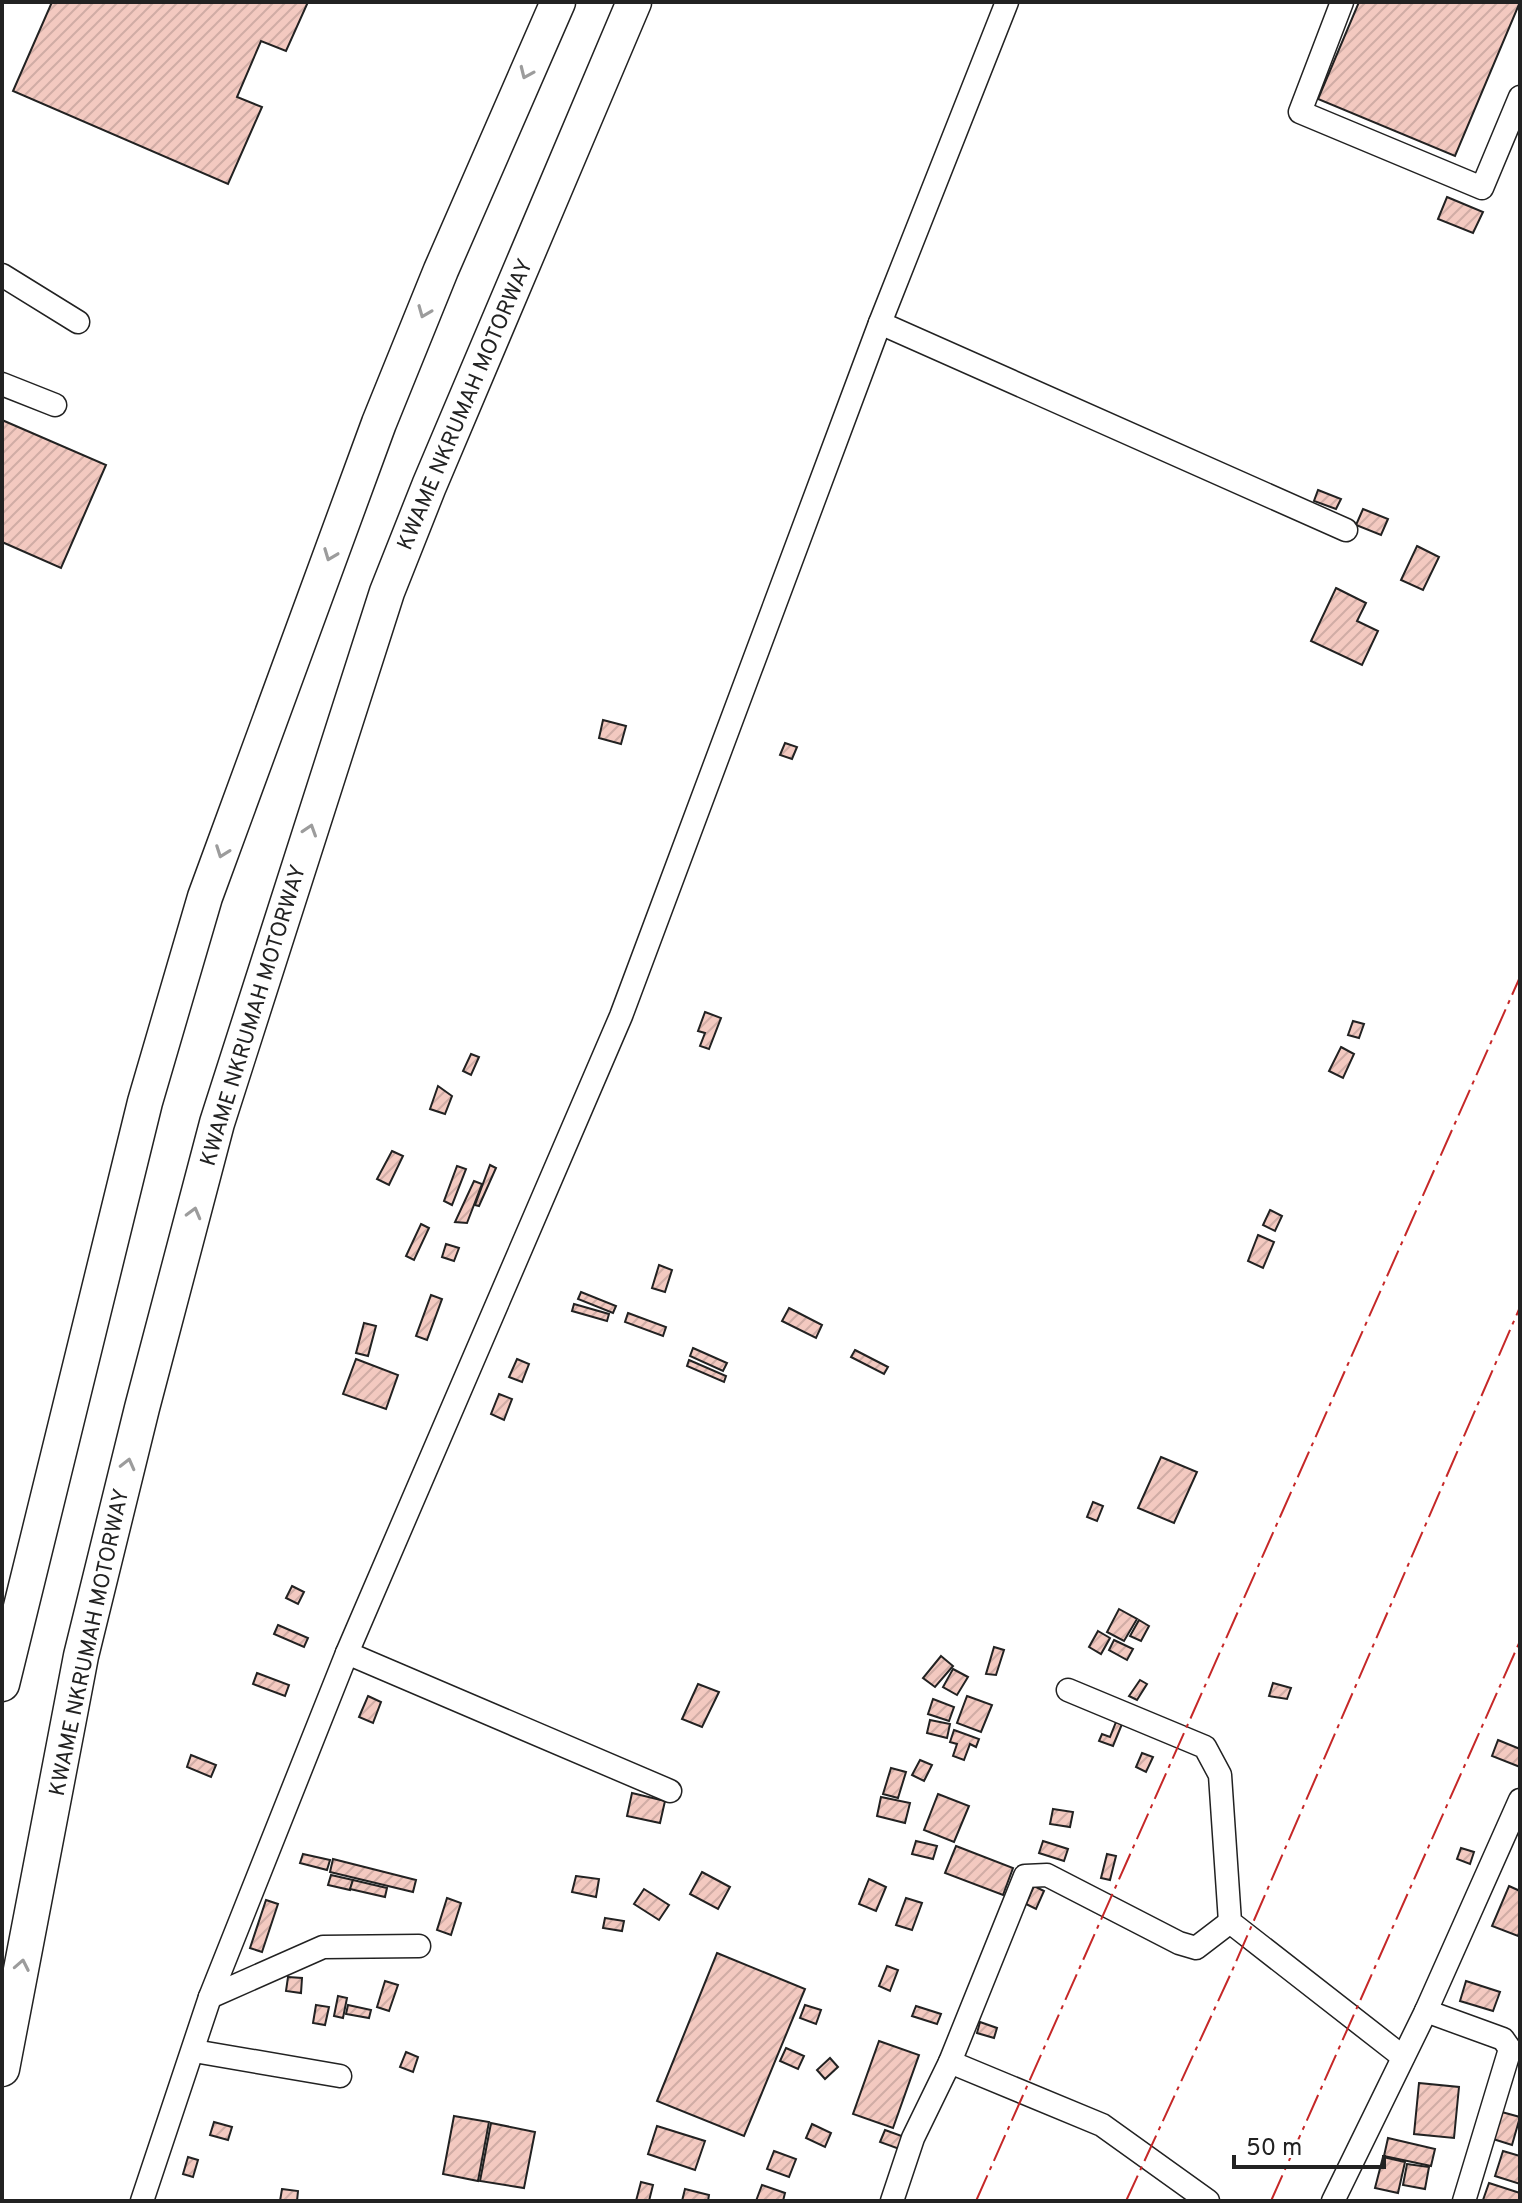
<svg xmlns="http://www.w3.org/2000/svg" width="1522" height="2203" font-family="Overpass,sans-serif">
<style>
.building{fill:url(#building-hatch);stroke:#222;stroke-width:2}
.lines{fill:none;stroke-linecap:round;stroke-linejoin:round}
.minor-casing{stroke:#222;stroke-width:25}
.highway-casing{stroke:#222;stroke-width:37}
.minor{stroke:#fff;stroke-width:22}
.highway{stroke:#fff;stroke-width:34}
.power{stroke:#c62828;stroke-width:2;stroke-dasharray:28 6 4 6;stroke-linecap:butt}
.oneway{stroke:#9c9c9c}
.labels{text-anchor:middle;stroke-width:6;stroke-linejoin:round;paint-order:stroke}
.street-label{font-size:22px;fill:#222;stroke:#fff}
</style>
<defs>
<pattern id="building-hatch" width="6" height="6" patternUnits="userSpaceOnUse" patternTransform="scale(2)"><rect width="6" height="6" fill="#f3c9c0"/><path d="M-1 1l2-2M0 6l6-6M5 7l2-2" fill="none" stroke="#d0aca5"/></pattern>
</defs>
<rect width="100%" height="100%" fill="#fff"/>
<g class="building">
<polygon points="52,2 308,2 286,51 261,41 237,97 262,107 228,184 13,91"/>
<polygon points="1359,2 1520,2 1455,156 1318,99"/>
<polygon points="1447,197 1483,212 1473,233 1438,219"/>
<polygon points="2,420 106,465 61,568 2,542"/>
<polygon points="1318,490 1341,499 1336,509 1314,501"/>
<polygon points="1363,509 1388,519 1381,535 1356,525"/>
<polygon points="1417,546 1439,557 1423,590 1401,580"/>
<polygon points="1336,588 1366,603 1357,621 1378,631 1362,665 1311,641"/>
<polygon points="603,720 626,726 621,744 599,738"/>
<polygon points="785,743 797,747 792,759 780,755"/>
<polygon points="705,1012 721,1018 709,1049 700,1046 705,1033 698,1031"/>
<polygon points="1353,1021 1364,1024 1359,1038 1348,1035"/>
<polygon points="1341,1047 1354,1054 1343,1078 1329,1071"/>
<polygon points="471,1054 479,1057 471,1075 463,1071"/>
<polygon points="438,1086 452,1096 445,1114 430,1109"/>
<polygon points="392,1151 403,1156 389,1185 377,1179"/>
<polygon points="490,1165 496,1168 479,1206 475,1205"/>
<polygon points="457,1166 466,1169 452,1205 444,1201"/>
<polygon points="474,1181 482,1184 467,1223 455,1222"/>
<polygon points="1270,1210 1282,1216 1275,1231 1263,1225"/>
<polygon points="421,1224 429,1228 414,1260 406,1256"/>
<polygon points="1258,1235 1274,1242 1263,1268 1248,1261"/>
<polygon points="446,1244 459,1248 454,1261 442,1257"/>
<polygon points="659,1265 672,1270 665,1292 652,1288"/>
<polygon points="581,1292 616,1306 613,1313 578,1299"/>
<polygon points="431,1295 442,1299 427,1340 416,1336"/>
<polygon points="574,1304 609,1314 607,1321 572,1311"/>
<polygon points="789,1308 822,1325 816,1338 782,1321"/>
<polygon points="628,1313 666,1327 663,1336 625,1322"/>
<polygon points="364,1323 376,1326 368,1356 356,1353"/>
<polygon points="693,1348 727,1363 723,1371 690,1356"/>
<polygon points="855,1350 888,1367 884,1374 851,1357"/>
<polygon points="356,1359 398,1375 386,1409 343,1394"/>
<polygon points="517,1359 529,1364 522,1382 509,1377"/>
<polygon points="689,1360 726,1376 724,1382 687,1366"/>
<polygon points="499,1394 512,1399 504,1420 491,1414"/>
<polygon points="1161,1457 1197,1472 1174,1523 1138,1508"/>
<polygon points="1093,1502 1103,1506 1097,1521 1087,1517"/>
<polygon points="292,1586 304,1592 298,1604 286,1598"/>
<polygon points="1119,1609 1137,1619 1124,1641 1107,1632"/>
<polygon points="1139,1620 1149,1626 1141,1641 1130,1636"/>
<polygon points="278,1625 308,1638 304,1647 274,1634"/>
<polygon points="1098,1631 1110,1638 1101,1654 1089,1647"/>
<polygon points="1114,1640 1133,1649 1127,1660 1109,1650"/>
<polygon points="994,1647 1004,1650 996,1675 986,1674"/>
<polygon points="941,1656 953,1666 935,1687 923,1678"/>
<polygon points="953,1669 968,1677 957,1695 943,1687"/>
<polygon points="257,1673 289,1685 285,1696 253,1684"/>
<polygon points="1140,1680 1147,1684 1137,1700 1129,1696"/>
<polygon points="1273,1683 1291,1688 1287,1699 1269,1696"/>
<polygon points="698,1684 719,1692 702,1727 682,1719"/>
<polygon points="368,1696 381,1702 373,1723 359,1717"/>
<polygon points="967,1696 992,1705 981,1732 957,1723"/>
<polygon points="933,1699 954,1707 949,1721 928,1714"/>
<polygon points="930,1720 950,1724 947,1738 927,1733"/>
<polygon points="1116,1722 1122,1724 1113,1746 1099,1741 1102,1734 1110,1737"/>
<polygon points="954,1730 979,1739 976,1747 970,1744 964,1760 953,1756 957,1744 950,1742"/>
<polygon points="1498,1740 1520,1749 1520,1767 1492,1756"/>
<polygon points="1142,1753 1153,1757 1146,1772 1136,1767"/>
<polygon points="191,1755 216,1765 211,1777 187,1767"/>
<polygon points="920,1760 932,1765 924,1781 912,1775"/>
<polygon points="891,1768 906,1772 898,1798 883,1794"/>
<polygon points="632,1793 665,1801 660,1823 627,1816"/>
<polygon points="938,1794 969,1806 954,1842 924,1830"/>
<polygon points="881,1797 910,1803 905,1823 877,1816"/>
<polygon points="1053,1809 1073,1812 1070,1827 1050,1824"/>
<polygon points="916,1841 937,1846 933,1859 912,1854"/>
<polygon points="1043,1841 1068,1849 1064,1861 1039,1853"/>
<polygon points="956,1846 1013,1868 1003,1895 945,1873"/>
<polygon points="1461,1848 1474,1852 1470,1864 1457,1859"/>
<polygon points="303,1854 330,1860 327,1870 300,1863"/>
<polygon points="1107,1854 1116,1856 1110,1880 1101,1878"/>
<polygon points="333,1859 416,1880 413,1892 330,1872"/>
<polygon points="702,1872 730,1887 718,1909 690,1894"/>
<polygon points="331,1875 353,1880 350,1890 328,1885"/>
<polygon points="576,1876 599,1879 596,1897 572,1892"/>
<polygon points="869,1879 886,1887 876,1911 859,1904"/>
<polygon points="353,1880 387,1888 385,1897 350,1889"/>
<polygon points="1034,1886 1044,1891 1036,1909 1026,1904"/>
<polygon points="1509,1886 1520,1891 1520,1930 1518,1936 1492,1926"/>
<polygon points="644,1889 669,1905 659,1920 634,1904"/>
<polygon points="447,1898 461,1903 451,1935 437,1930"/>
<polygon points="906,1898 922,1903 912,1930 896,1925"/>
<polygon points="266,1900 278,1904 262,1952 250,1948"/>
<polygon points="605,1918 624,1921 622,1931 603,1928"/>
<polygon points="717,1953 805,1989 744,2136 657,2101"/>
<polygon points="887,1966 898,1970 890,1991 879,1986"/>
<polygon points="288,1977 302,1978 301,1993 286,1991"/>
<polygon points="385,1981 398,1985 389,2011 377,2007"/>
<polygon points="1466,1981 1500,1992 1493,2011 1460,2001"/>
<polygon points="338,1996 347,1998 343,2018 334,2016"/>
<polygon points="316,2005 329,2007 325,2025 313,2023"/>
<polygon points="348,2005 371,2010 369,2018 346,2014"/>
<polygon points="805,2005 821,2010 816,2024 800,2018"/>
<polygon points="916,2006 941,2014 937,2024 912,2016"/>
<polygon points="980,2022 997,2028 994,2038 977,2033"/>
<polygon points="879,2041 919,2055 893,2128 853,2114"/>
<polygon points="786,2048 804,2056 798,2069 780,2061"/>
<polygon points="406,2052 418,2057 413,2072 400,2067"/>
<polygon points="830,2058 838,2067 825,2079 817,2070"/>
<polygon points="1419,2083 1459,2087 1454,2138 1414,2134"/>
<polygon points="1498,2111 1520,2117 1512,2145 1490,2138"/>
<polygon points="454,2116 489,2122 478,2181 443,2174"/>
<polygon points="214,2122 232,2127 228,2140 210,2135"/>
<polygon points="491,2123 535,2132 524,2188 480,2181"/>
<polygon points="812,2124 831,2133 825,2147 806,2138"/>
<polygon points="657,2126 705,2141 695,2170 648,2154"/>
<polygon points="885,2130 910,2139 905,2151 880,2142"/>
<polygon points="1388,2138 1435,2149 1431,2166 1384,2156"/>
<polygon points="774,2151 796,2159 789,2177 767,2169"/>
<polygon points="1503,2151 1520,2156 1520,2184 1495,2176"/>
<polygon points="188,2157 198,2160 193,2177 183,2174"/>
<polygon points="1383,2157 1405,2162 1398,2193 1375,2188"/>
<polygon points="1407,2164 1429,2167 1425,2189 1403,2185"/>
<polygon points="641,2182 653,2185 649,2201 636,2201"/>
<polygon points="1489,2183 1520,2193 1520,2201 1483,2200"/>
<polygon points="762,2185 785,2193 783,2201 756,2201"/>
<polygon points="282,2189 298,2191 297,2201 280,2201"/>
<polygon points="685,2189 709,2195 708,2201 682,2201"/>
</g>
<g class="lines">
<defs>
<g id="minor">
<polyline points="1342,2 1300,112 1482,188 1520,97"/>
<polyline points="2,275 78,322"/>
<polyline points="880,323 1346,530"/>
<polyline points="2,384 55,405"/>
<polyline points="347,1653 670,1791"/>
<polyline points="1068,1690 1205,1747 1220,1775 1230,1922 1403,2057"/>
<polyline points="210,1997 323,1947 419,1946"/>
<polyline points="1426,2011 1503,2039 1510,2049 1464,2201"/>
<polyline points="194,2051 340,2076"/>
<polyline points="950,2062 1025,1876 1047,1875 1179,1943 1196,1948 1230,1922"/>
<polyline points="142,2201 210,1997 347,1653 621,1016 880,323 1007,2"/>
<polyline points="892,2201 913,2138 950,2062 1102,2125 1208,2201"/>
<polyline points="1333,2201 1426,2011 1520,1800"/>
</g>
<g id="highway">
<polyline points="2,1684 145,1102 205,897 379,423 441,270 558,2"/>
<polyline points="2,2069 81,1656 142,1408 217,1123 387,592 429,486 634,2"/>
</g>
</defs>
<use href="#minor" class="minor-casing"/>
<use href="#highway" class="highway-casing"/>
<use href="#minor" class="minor"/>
<use href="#highway" class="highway"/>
<g class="power">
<polyline points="976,2201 1520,977"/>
<polyline points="1126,2201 1232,1971 1520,1307"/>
<polyline points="1271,2201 1520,1641"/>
</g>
</g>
<defs><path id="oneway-chevron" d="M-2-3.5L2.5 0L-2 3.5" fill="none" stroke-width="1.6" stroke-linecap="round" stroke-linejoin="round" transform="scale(2)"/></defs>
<g class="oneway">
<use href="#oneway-chevron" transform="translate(526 73) rotate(114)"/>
<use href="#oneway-chevron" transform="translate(424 312) rotate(112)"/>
<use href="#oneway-chevron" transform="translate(330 555) rotate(111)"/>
<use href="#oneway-chevron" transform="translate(310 830) rotate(-72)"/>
<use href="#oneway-chevron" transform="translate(222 852) rotate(110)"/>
<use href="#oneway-chevron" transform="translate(194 1213) rotate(-75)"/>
<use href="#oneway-chevron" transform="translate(128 1464) rotate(-76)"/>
<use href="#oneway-chevron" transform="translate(22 1965) rotate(-79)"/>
</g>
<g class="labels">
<g class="street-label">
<text transform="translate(464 404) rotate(-67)" y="8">KWAME NKRUMAH MOTORWAY</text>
<text transform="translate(252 1015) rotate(-73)" y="8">KWAME NKRUMAH MOTORWAY</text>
<text transform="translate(88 1642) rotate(-78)" y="8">KWAME NKRUMAH MOTORWAY</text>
</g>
</g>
<rect width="1522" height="2203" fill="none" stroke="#222222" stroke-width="8"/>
<path d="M1234 2155v12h150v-12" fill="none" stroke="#222222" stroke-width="4"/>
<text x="1246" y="2155" font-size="24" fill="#222222" stroke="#ffffff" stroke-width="6" paint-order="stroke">50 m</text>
</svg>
